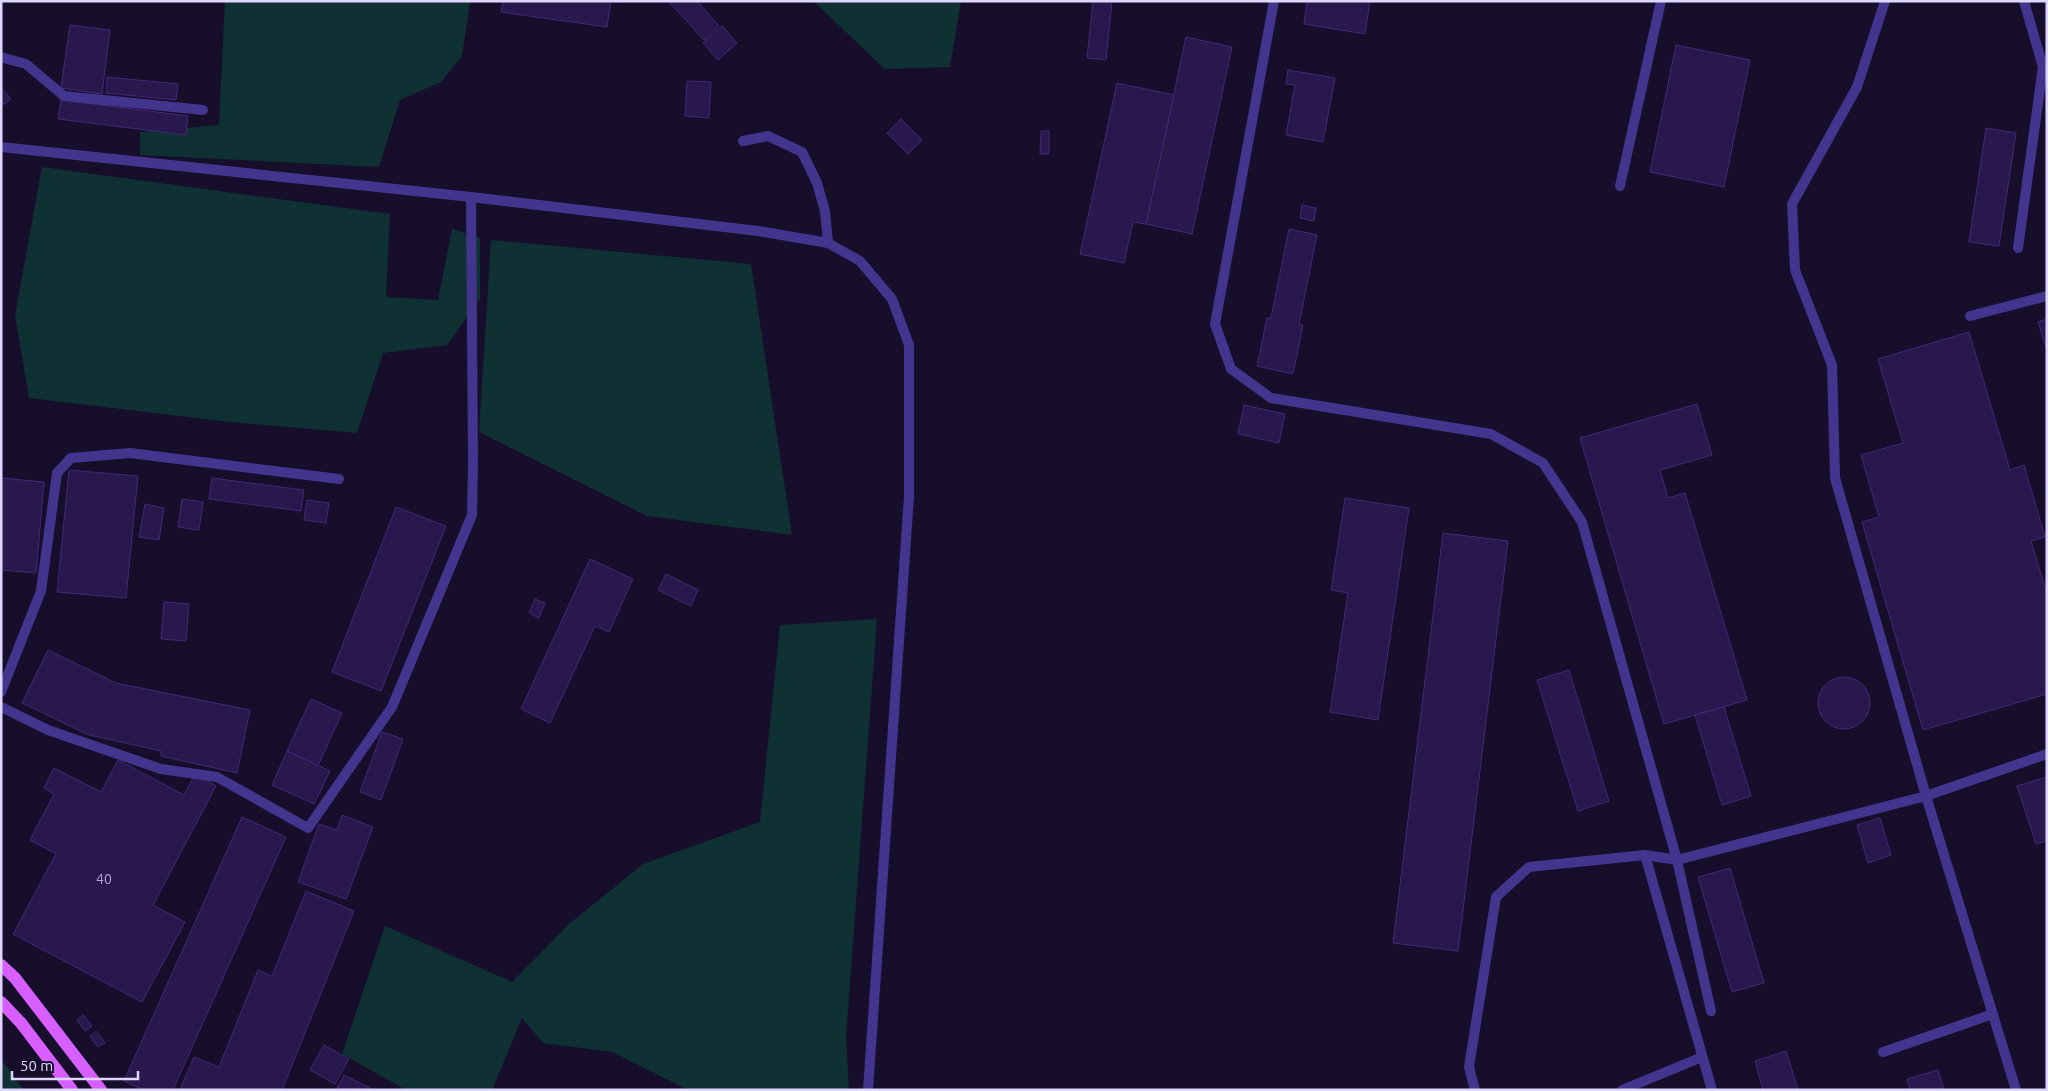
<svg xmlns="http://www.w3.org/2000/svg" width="2048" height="1091" font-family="Ubuntu,sans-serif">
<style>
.green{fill:#103134}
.building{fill:#29184c;stroke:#43287a}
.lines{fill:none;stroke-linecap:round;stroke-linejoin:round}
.service{stroke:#43358d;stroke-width:10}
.primary{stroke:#d75eff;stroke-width:12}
.labels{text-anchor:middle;stroke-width:4.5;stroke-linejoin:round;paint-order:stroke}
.number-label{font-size:14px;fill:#b2a7d2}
</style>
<rect width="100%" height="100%" fill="#160e2a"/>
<g class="green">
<polygon points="225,1 470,1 462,56 441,82 400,100 379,167 140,155 140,132 219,125"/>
<polygon points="813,1 961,1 950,67 885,69"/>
<polygon points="42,167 390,214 386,297 438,300 452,229 480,238 480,299 447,345 383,353 357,433 230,422 29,398 15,315"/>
<polygon points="491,240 751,264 792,535 647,516 479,432"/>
<polygon points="877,619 846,1037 849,1090 689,1090 612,1052 543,1043 522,1018 492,1090 406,1090 342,1054 385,926 512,982 569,924 643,864 760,822 780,625"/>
<polygon points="1,1059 24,1090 1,1090"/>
</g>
<g class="building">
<polygon points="503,1 611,1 607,27 501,12"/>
<polygon points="668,1 697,1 719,26 704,40"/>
<polygon points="1093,1 1112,1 1106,60 1087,58"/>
<polygon points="1307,1 1370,1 1365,34 1304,24"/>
<polygon points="70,25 110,30 102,94 61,88"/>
<polygon points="722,26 737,43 718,60 703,43"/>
<polygon points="1186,37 1232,47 1192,234 1146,224"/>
<polygon points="1676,45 1750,60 1724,187 1650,172"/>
<polygon points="1288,70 1335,78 1323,142 1286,135 1295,85 1286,84"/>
<polygon points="107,77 178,84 176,100 106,93"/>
<polygon points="687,81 711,82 709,118 685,116"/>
<polygon points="1117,83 1174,95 1146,224 1133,222 1124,263 1080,254"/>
<polygon points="1,87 11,99 1,106"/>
<polygon points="61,100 188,116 186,135 58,119"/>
<polygon points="901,119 922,140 908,154 887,133"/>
<polygon points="1986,128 2016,133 1999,246 1969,242"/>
<polygon points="1041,131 1049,131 1049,154 1040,154"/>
<polygon points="1302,205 1316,208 1314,221 1300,218"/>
<polygon points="1289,229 1317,235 1299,324 1303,325 1293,374 1257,366 1267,318 1271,318"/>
<polygon points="2047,319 2047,351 2038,322"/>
<polygon points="1969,332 2010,470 2024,465 2045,537 2031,541 2047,594 2047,694 1923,730 1862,522 1879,517 1861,455 1903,443 1878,359"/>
<polygon points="1697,404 1712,455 1660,470 1668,498 1685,493 1747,700 1664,724 1580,438"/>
<polygon points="1244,405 1285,414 1279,443 1238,434"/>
<polygon points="69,470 138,476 126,598 57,592"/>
<polygon points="1,478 44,482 36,573 1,570"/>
<polygon points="212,478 304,490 301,511 209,499"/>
<polygon points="1345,498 1409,508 1378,720 1330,712 1348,593 1331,590"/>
<polygon points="182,499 203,502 199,530 178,527"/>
<polygon points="307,500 329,503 326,523 304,520"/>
<polygon points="145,504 164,508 159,540 139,537"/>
<polygon points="396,507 446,526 381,691 332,672"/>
<polygon points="1443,533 1508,541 1458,951 1393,943"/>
<polygon points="590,559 633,579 609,632 595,626 550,723 521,709"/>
<polygon points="666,574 698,590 691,606 658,590"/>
<polygon points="535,599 545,603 539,618 529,613"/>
<polygon points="164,602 189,604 186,641 161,639"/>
<polygon points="48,650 116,683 250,710 237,773 161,756 161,751 89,735 22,703"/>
<polygon points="1569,670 1609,801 1578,811 1537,680"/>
<circle cx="1844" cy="703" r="26"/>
<polygon points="311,699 342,713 318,766 287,751"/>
<polygon points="1724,707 1751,796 1722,805 1695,715"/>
<polygon points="382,732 403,739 381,800 360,792"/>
<polygon points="287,751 330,771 314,804 272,785"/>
<polygon points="118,760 184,795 195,774 216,786 153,905 185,922 142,1002 13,934 56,854 30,840 54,794 44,788 54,768 101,792"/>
<polygon points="2047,777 2047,841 2036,844 2017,786"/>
<polygon points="342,815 373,827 346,899 298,882 319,824 337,830"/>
<polygon points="242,817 286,837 173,1090 144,1090 124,1081"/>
<polygon points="1880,818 1891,855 1868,863 1857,825"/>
<polygon points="1730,868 1764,983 1732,992 1698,877"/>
<polygon points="306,891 354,911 282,1090 180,1090 194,1057 219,1067 258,970 272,976"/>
<polygon points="83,1015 92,1026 85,1031 77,1020"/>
<polygon points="96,1031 105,1043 98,1047 90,1036"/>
<polygon points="324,1045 349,1059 335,1084 310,1070"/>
<polygon points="1786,1051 1798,1090 1763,1090 1755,1061"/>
<polygon points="1938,1070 1944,1090 1910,1090 1907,1079"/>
<polygon points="344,1075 374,1090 337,1088"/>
</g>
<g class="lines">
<g class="service">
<polyline points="1274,1 1215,324 1231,369 1271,398 1491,434 1543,463 1582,522 1677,860 1711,1011"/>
<polyline points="1885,1 1857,87 1792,204 1795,270 1832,365 1835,478 1926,796 2047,754"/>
<polyline points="1,57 26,64 64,96 203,110"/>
<polyline points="743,141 768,136 802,152 817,183 825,211 828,243 860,261 892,299 909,345 909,496 868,1090"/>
<polyline points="1,147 471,197 758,231 828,243"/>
<polyline points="1620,186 1661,1"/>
<polyline points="2018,248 2043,67 2024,1"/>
<polyline points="1970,316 2047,296"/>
<polyline points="1,692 41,591 57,473 71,458 130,453 339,479"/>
<polyline points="1,707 48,730 161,769 217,777 308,828 392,707 472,515 473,462 471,197"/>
<polyline points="1645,855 1712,1090"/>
<polyline points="1883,1052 1993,1014"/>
<polyline points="1475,1090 1469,1067 1496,897 1529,867 1645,855 1677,860 1926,796 2016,1090"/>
<polyline points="1622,1090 1702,1057"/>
</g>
<g class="primary">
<polyline points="1,965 15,978 101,1090"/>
<polyline points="1,1002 21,1023 72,1090"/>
</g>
</g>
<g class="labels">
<g class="number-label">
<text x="104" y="884">40</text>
</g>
</g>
<rect width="2048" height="1091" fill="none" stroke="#e0d7ff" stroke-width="5"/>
<path d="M12 1071v8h126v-8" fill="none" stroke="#e0d7ff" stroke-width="2.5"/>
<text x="20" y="1071" font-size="15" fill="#e0d7ff" stroke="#160e2a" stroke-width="4" paint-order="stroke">50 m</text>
</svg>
